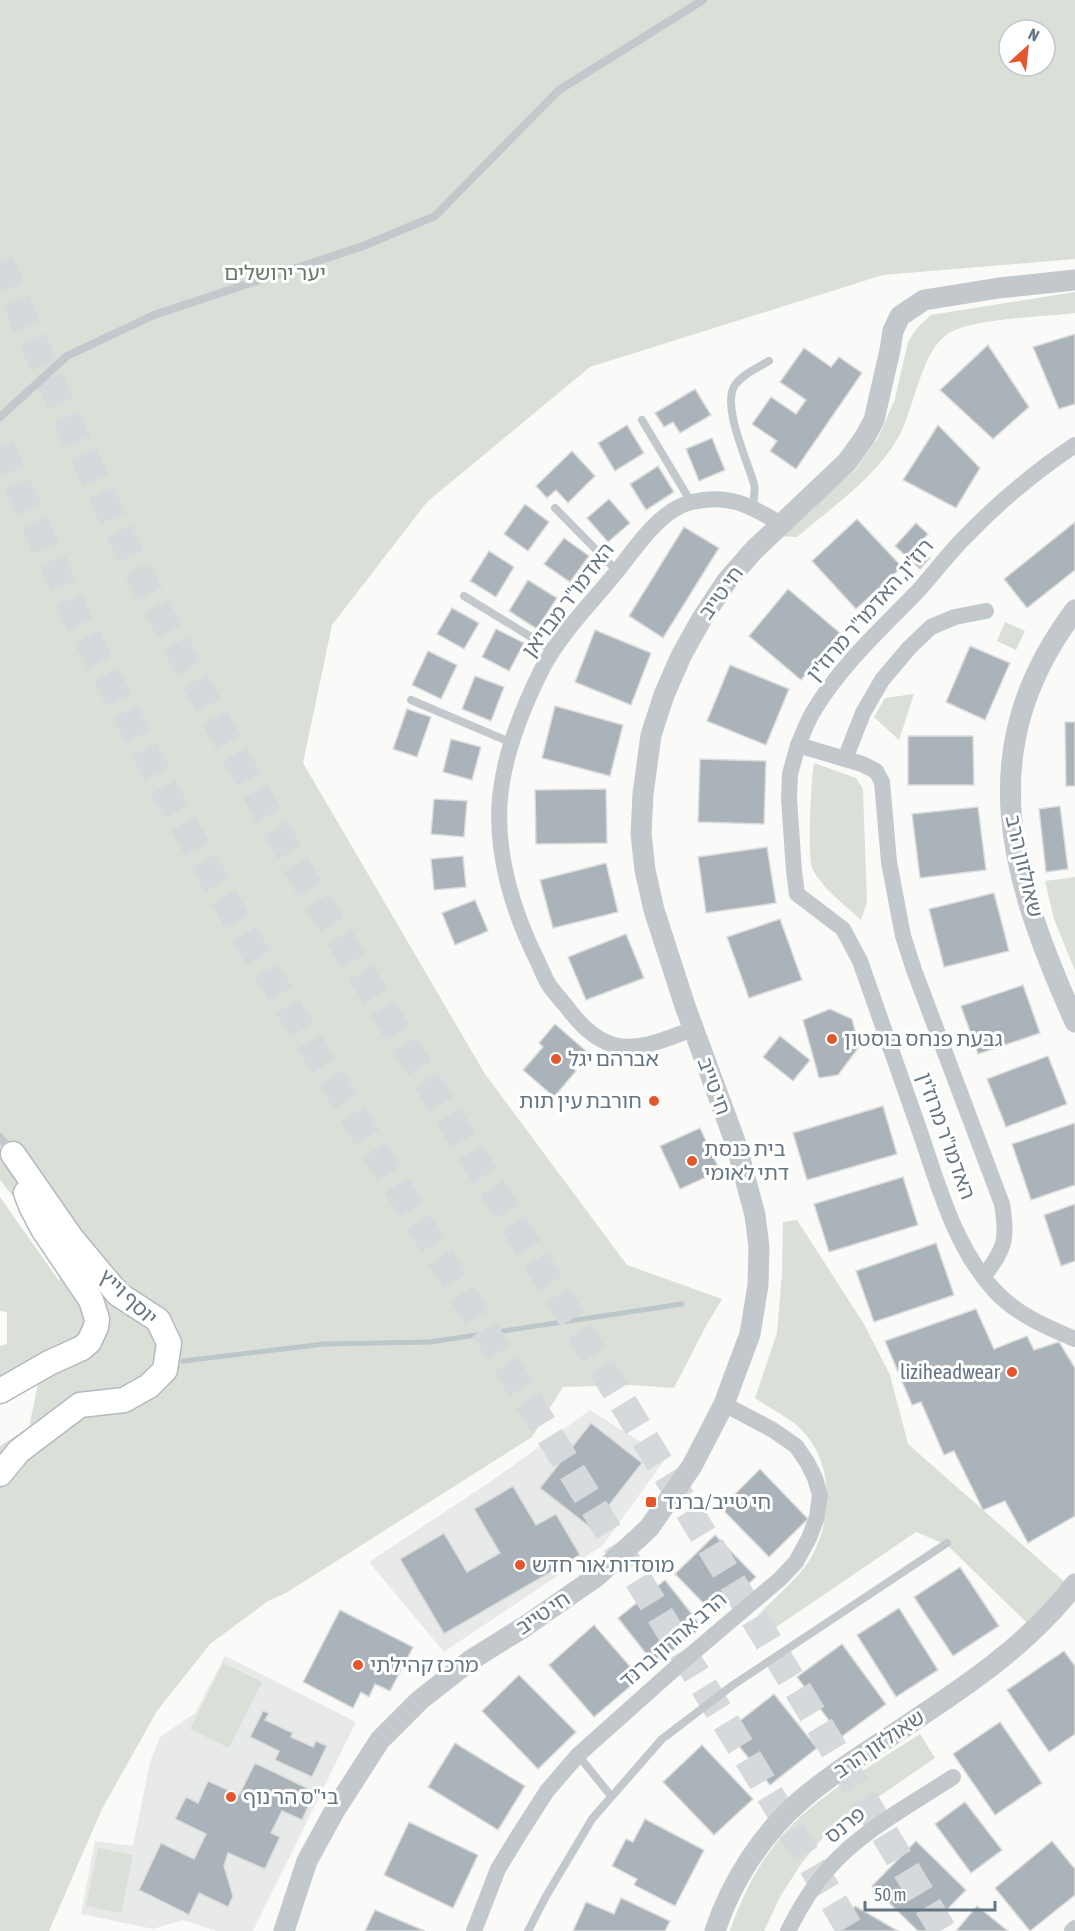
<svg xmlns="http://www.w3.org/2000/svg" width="1075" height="1931" font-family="'Asap Condensed','Noto Sans Hebrew',sans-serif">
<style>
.built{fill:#e8e9e9}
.green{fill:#dadfd7;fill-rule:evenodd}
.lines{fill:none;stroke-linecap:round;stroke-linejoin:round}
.stream{stroke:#bbc7cb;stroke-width:5}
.building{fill:#aab3b9;stroke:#dcdcda;stroke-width:1.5}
.trunk-tunnel{stroke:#d5d9db;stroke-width:28;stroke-dasharray:28 14;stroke-linecap:butt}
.secondary-casing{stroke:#b3babf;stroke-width:27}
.service{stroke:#c3c8cc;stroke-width:8}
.minor{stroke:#c3c8cc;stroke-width:16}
.tertiary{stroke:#c3c8cc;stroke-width:21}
.secondary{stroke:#fff;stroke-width:24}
.poi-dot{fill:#e4572e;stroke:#fff;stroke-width:2}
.labels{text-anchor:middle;stroke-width:6;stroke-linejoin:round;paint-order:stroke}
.park-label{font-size:21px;fill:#687a64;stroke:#fff}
.street-label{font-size:21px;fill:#657683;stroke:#fff}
.poi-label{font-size:21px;fill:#657683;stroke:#fff;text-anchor:start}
</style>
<rect width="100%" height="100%" fill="#fafaf8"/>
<g class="built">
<polygon points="590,1410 666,1458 603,1545 444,1652 369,1562 493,1480"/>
<polygon points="225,1656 356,1722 253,1931 216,1931 183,1920 153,1929 81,1914 95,1841 133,1846 150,1762 160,1737 195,1713"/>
</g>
<g class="green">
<path d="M0 0H1075V259L883 275 590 367 427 502 332 625 303 763 485 1074 627 1265 722 1299 706 1326 674 1388 632 1385 563 1387 532 1437 286 1593 268 1601 210 1644 157 1711 102 1809 49 1931H0V1446L29 1427 41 1370 0 1390V1346L7 1344V1312L0 1311V1197L59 1281 62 1270 43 1234 0 1180ZM1009 30H1045V66H1009Z"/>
<path d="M1075 292V313C1043 317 975 318 949 333 921 350 914 410 898 438 876 477 831 508 797 537L776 536 855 470 878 438 895 399 908 342 917 328 931 315Z"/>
<polygon points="1005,622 1025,631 1016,650 997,641"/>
<polygon points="914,694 899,740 874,717 885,698"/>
<path d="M814 763 856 778 863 789 867 902 861 920C844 904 824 890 813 870 807 858 811 779 814 763Z"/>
<polygon points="1075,877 1075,971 1054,919 1045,881"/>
<path d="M797 1220 864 1324 890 1375 908 1444 1067 1584 1031 1627 947 1545 916 1532 769 1632 758 1615C774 1599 804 1573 813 1554 835 1511 833 1455 794 1423 782 1414 768 1407 755 1398L777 1333 782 1273 783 1222Z"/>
<polygon points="223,1663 262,1682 229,1748 190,1729"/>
<path d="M920 1734 935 1758 855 1813 825 1835 801 1864 780 1897 764 1931H730C744 1890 764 1852 796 1821 830 1788 879 1761 920 1734Z"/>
<polygon points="98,1848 133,1855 121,1913 86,1906"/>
</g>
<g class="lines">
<polyline class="stream" points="183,1361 324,1344 430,1342 682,1304"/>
</g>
<g class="building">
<polygon points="1075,334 1075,404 1059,409 1033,347"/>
<polygon points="988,345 1029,407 993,439 940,390"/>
<polygon points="804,348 831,367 839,357 862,373 796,469 770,451 777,441 752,424 771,397 796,414 806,400 780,382"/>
<polygon points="695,389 711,415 680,433 673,422 664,427 655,413"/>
<polygon points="627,425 644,453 615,471 598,443"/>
<polygon points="938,425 980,468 956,508 903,480"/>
<polygon points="712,438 725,470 699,481 686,449"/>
<polygon points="572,451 595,476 568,503 556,490 547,498 536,486"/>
<polygon points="658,466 674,492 646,510 630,484"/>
<polygon points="609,499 630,523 608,542 587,518"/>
<polygon points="525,504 549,522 528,551 504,534"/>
<polygon points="857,519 902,567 856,609 812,561"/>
<polygon points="1075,522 1075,570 1027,608 1004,579"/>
<polygon points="916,523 928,534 917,547 930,558 920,569 895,546"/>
<polygon points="684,527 719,548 663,638 629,616"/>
<polygon points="564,538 589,556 570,582 544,564"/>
<polygon points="489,551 514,567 496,597 470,581"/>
<polygon points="528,580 557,598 537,629 509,611"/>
<polygon points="788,589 840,633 801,680 749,636"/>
<polygon points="452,608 479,623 464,649 437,634"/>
<polygon points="496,629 524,643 509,671 482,657"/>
<polygon points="595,630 651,653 631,705 575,682"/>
<polygon points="970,646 1010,663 985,720 946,702"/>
<polygon points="428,651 457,665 441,699 412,685"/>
<polygon points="730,665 789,689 766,745 707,721"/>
<polygon points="475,676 504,687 491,721 462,709"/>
<polygon points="555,706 623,725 610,776 542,758"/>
<polygon points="407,709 431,717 417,757 393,749"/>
<polygon points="1065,722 1075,722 1075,786 1066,786"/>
<polygon points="908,736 973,736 974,785 908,785"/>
<polygon points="451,739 481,747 472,780 443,772"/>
<polygon points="700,759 766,761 764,824 698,822"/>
<polygon points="606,789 607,843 536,844 535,790"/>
<polygon points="434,799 467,801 464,837 431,834"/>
<polygon points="1060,806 1068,869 1046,872 1039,809"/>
<polygon points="978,807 986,870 920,878 912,814"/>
<polygon points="767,847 776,903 706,913 698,857"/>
<polygon points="463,856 466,887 434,890 431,859"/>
<polygon points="606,863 618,912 553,928 540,880"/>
<polygon points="994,893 1009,951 944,967 929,909"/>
<polygon points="475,900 488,931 455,945 442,913"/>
<polygon points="780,919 802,980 749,998 727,937"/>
<polygon points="626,934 644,978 586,1000 568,957"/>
<polygon points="1023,985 1040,1033 978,1054 961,1006"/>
<polygon points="830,1009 852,1019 859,1047 838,1075 819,1078 803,1020"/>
<polygon points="555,1024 586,1051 572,1067 576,1071 554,1097 523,1070 543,1047 539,1043"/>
<polygon points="780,1036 810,1060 793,1081 763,1057"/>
<polygon points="1048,1056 1067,1104 1006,1127 987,1079"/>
<polygon points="883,1106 897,1154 807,1180 793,1133"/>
<polygon points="1075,1123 1075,1185 1031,1200 1012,1144"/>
<polygon points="700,1128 720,1171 680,1189 660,1146"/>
<polygon points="903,1177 918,1225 829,1252 814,1204"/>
<polygon points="1075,1204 1075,1261 1061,1266 1044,1215"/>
<polygon points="936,1243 954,1295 874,1322 856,1271"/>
<polygon points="976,1309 994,1349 1027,1336 1034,1350 1059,1342 1075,1368 1075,1516 1028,1543 1005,1501 983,1510 954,1451 944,1455 921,1402 912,1405 885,1341"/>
<polygon points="591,1423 642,1463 591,1528 540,1488"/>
<polygon points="760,1469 808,1519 769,1557 721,1508"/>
<polygon points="513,1486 536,1525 556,1514 580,1555 444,1634 400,1559 444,1533 467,1572 500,1553 474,1509"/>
<polygon points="715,1535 756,1577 715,1615 675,1574"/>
<polygon points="960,1567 999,1626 953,1656 914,1597"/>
<polygon points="665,1580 702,1627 655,1665 618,1618"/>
<polygon points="899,1608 938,1670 896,1697 857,1635"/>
<polygon points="340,1610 413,1647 390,1691 375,1684 369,1697 361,1692 353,1708 303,1682"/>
<polygon points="594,1625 640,1678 594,1717 549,1665"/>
<polygon points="842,1644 886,1704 841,1737 797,1677"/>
<polygon points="1064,1651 1075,1666 1075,1734 1049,1752 1007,1690"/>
<polygon points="519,1675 576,1732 538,1769 482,1711"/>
<polygon points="774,1694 817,1748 770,1785 727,1731"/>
<polygon points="263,1711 269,1713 265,1720 293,1733 291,1737 313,1747 316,1741 327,1746 312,1777 275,1760 279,1751 250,1737"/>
<polygon points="1000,1722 1042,1783 995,1815 953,1754"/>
<polygon points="455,1743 525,1786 498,1830 428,1787"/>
<polygon points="702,1745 753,1799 714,1835 663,1782"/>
<polygon points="255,1763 315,1792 302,1820 282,1811 271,1833 280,1837 265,1869 228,1853 224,1866 233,1896 228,1907 199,1893 189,1915 139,1890 161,1843 194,1859 206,1834 175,1819 186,1797 198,1803 208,1781 239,1795"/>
<polygon points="965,1802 1002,1850 971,1873 935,1824"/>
<polygon points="645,1819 704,1850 675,1906 634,1885 637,1879 612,1866 626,1839 633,1842"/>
<polygon points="409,1822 478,1855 453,1908 384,1875"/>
<polygon points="916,1841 966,1890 926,1931 918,1931 872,1886"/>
<polygon points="1052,1841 1075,1869 1075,1895 1030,1931 995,1888"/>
<polygon points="621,1898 670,1921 665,1931 573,1931 586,1902 614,1914"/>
<polygon points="855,1906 898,1931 840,1931"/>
<polygon points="977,1906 1008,1931 956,1931"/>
<polygon points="375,1910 425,1931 365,1931"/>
</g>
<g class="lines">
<g class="trunk-tunnel">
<path d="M0 262C46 373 95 484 149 592 198 689 251 784 304 879L818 1723 943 1931"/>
<polyline points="0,446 79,621 167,794 239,925 380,1159 760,1778 851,1931"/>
</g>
<defs>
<g id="secondary">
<polyline points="0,1391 49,1363 82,1348 89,1342 96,1327 97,1319 91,1300 43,1229 31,1206 26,1193"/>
<polyline points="0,1474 19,1451 80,1405 124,1400 149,1386 165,1370 169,1343 158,1320 118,1294 72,1239 13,1154"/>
</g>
</defs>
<use href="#secondary" class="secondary-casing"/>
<g class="service">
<polyline points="0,417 67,356 154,315 363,246 435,216 559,90 703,0"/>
<polyline points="642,420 691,502"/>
<path d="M753 507C753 500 756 491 754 484 748 462 721 405 735 385 743 374 757 368 769 361"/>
<polyline points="555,508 617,571"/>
<polyline points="464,596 554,651"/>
<polyline points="411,700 512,743"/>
<polyline points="0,1137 12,1154"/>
<polyline points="578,1755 611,1796"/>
<polyline points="528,1931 545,1898 592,1819 662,1739 733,1685 947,1543"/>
</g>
<g class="minor">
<path d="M798 745 790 774 789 799 794 871 797 894 843 929 860 961C880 1017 899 1073 919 1129 938 1184 954 1246 994 1290 1016 1314 1046 1327 1075 1339"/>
<polyline points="845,759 863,713 882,680 909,648 931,627 955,617 986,611"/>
<path d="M693 1029C670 1037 640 1052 614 1045 593 1039 579 1023 566 1006 560 999 554 992 549 985 544 977 541 968 537 960 513 912 495 853 500 798 504 754 522 709 542 669 558 637 591 603 614 575 627 559 639 541 654 526 664 516 678 505 692 502 729 493 751 506 781 524"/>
<path d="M984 1276C1005 1248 1008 1240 1002 1204L914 970 903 936 889 862 882 782 876 771 862 764 798 745C803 734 807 722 813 712 840 666 881 629 918 591 934 573 949 553 966 536 999 502 1036 471 1075 445"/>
<polyline points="474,1931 498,1869 520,1833 547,1791 578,1755 681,1663 780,1579 796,1562 809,1538 817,1517 820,1495 815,1478 807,1462 796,1446 773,1430 724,1404"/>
<path d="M788 1931C799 1909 812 1887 829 1868 861 1831 912 1804 953 1777"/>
<polyline points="1072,1931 1075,1928"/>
</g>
<g class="tertiary">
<path d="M1075 610C970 750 1010 876 1075 1022"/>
<polyline points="284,1931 307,1861 335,1810 380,1740 420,1700 471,1660 524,1627 596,1577 649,1528 692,1466 724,1404 750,1334 758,1285 759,1247 755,1215 736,1144 685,1006 654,910 645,870 641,834 643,794 651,735 664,695 681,656 701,620 726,582 754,550 847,462 865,437 874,420 890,350 893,331 900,316 924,300 999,288 1075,280"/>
<path d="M715 1931C731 1882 762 1834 801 1800 828 1777 857 1758 886 1739 954 1694 1025 1650 1075 1584"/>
</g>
<use href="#secondary" class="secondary"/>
</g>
<g class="poi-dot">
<circle cx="832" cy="1039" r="6"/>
<circle cx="556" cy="1059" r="6"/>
<circle cx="654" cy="1101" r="6"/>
<circle cx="692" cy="1161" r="6"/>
<circle cx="1012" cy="1372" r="6"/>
<rect x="645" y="1496" width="12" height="12" rx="3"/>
<circle cx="520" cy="1565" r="6"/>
<circle cx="358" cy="1665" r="6"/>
<circle cx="231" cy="1797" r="6"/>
</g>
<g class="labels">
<g class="park-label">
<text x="275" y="280">יער ירושלים</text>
</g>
<g class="street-label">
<text transform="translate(721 593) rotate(-54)" y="7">חי טייב</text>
<text transform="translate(568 600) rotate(-53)" y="7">האדמו"ר מבויאן</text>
<text transform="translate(870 610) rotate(-49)" y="7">רוז'ין, האדמו"ר מרוז'ין</text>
<text transform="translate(1024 866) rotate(77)" y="7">שאולזון הרב</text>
<text transform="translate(714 1086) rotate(70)" y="7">חי טייב</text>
<text transform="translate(946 1136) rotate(70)" y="7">האדמו"ר מרוז'ין</text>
<text transform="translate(128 1297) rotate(43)" y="7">יוסף וייץ</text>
<text transform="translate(543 1613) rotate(-34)" y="7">חי טייב</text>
<text transform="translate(673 1640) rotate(-41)" y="7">הרב אהרון ברנד</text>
<text transform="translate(879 1744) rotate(-34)" y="7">שאולזון הרב</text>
<text transform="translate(845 1825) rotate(-39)" y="7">פרנס</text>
</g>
<g class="poi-label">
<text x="844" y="1046">גבעת פנחס בוסטון</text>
<text x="568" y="1066">אברהם יגל</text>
<text x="642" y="1108" text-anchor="end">חורבת עין תות</text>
<text x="704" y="1156">בית כנסת<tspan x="704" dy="24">דתי לאומי</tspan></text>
<text x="1000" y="1379" text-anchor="end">liziheadwear</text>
<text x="663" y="1509">חי טייב/ברנד</text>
<text x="532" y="1572">מוסדות אור חדש</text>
<text x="370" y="1672">מרכז קהילתי</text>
<text x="243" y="1804">בי"ס הר נוף</text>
</g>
</g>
<g transform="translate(1027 48) rotate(27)"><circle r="28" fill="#ffffff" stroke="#c1c8cd" stroke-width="1.5"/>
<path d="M0-4.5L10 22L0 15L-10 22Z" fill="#e4572e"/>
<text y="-9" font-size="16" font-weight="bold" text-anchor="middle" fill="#657683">N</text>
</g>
<path d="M865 1901v9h130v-9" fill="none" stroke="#657683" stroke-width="3"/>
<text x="874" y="1901" font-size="18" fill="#657683" stroke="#ffffff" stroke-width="4.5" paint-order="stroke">50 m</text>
</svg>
